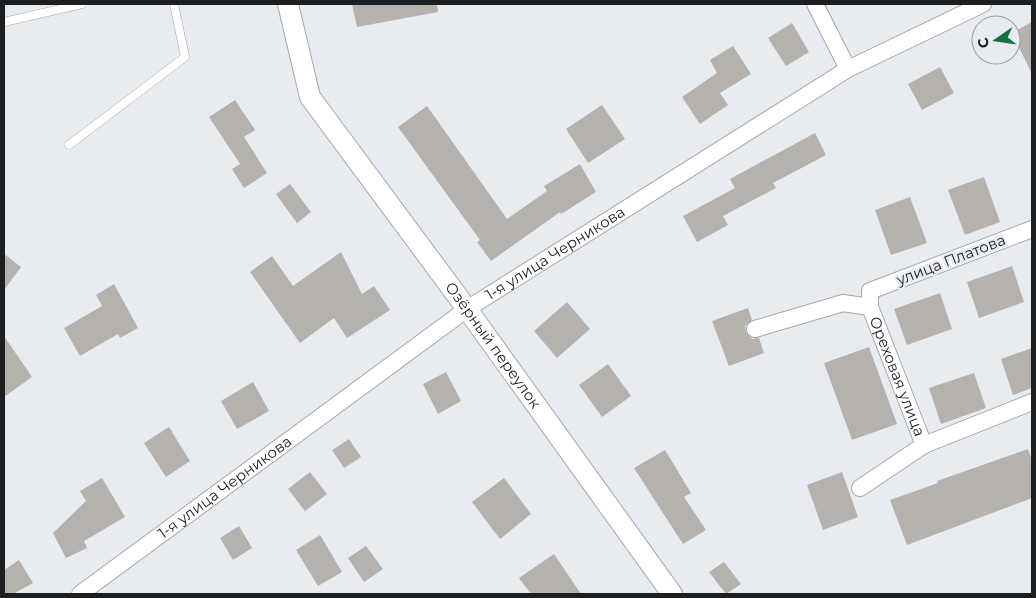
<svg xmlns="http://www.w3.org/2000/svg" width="1036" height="598" font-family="Montserrat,sans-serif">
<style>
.building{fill:#b5b2ad}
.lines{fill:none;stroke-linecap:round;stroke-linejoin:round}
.service-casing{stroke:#a4a7ac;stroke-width:9}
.minor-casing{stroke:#a4a7ac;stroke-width:18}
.tertiary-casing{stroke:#a4a7ac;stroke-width:22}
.service{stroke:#fff;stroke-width:8}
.minor{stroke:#fff;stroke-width:16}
.tertiary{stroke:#fff;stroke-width:20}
.labels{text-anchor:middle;stroke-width:5;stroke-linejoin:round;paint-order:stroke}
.street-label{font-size:15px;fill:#1d1e20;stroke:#e8ebf0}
</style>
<rect width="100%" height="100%" fill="#e8ebf0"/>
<g class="building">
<polygon points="352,4 437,4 438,12 357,27"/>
<polygon points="1032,22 1032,74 1012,33"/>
<polygon points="792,23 809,52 786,66 768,38"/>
<polygon points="733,46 751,74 720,93 728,105 700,124 682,97 717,73 710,60"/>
<polygon points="940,67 954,93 922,110 908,84"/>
<polygon points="235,100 255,130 244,137 267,173 244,188 232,169 240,164 209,117"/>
<polygon points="602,105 625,139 588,163 566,129"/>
<polygon points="427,106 507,219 547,191 544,186 580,164 596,192 561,214 560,212 491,261 477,242 480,240 398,127"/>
<polygon points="815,133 826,155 773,183 776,188 723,216 728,225 697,242 683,216 735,188 730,179"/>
<polygon points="984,177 1000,222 965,235 948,190"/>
<polygon points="290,184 311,212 297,223 276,194"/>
<polygon points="910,197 927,243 891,255 875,210"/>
<polygon points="341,252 362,294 374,286 390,310 347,338 334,318 300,343 250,272 272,256 293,286"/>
<polygon points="4,254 21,267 4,290"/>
<polygon points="1012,266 1024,302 979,318 967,282"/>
<polygon points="114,284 138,328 120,338 118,334 80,356 64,328 102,306 96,295"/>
<polygon points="940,293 952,329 907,345 894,309"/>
<polygon points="567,302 590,329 557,358 534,331"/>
<polygon points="748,308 752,320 745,326 746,332 752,339 759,338 764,353 729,366 712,321"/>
<polygon points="4,336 32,377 4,397"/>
<polygon points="869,347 897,424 852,440 824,363"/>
<polygon points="1032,348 1032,388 1013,395 1001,359"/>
<polygon points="608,364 631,396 602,417 579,385"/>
<polygon points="446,372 461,401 438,414 423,384"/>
<polygon points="974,373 986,408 941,424 929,388"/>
<polygon points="253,382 269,411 237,429 221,401"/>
<polygon points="169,427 190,461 166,477 144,443"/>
<polygon points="349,439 361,457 344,468 332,450"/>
<polygon points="1028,449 1032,460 1032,498 907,545 890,500 938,483 937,481"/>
<polygon points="665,450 691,493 684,497 706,530 683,544 634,468"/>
<polygon points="310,472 327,494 305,511 288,489"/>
<polygon points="842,472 858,517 823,530 807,485"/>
<polygon points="102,478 125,517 84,541 87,548 66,558 53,533 86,501 80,491"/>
<polygon points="504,478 531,514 500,539 472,502"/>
<polygon points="239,526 252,548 233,560 220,538"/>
<polygon points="320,535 342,572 318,586 296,550"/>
<polygon points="366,546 383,569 364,582 348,558"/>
<polygon points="554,554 581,594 531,594 519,578"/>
<polygon points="19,560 33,583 13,594 4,594 4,570"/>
<polygon points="724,562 741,584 726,594 709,572"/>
</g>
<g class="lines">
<defs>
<g id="service">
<polyline points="4,22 82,4"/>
<polyline points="69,145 185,57 174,4"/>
</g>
<g id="minor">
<polyline points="815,4 848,69"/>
<path id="s1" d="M1032 229 870 291V307L924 445 1032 402"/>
<polyline points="755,329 843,303 870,307"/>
<polyline points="860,488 924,445"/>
<path id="s2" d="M80 594 467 309 848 69 983 4"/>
</g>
<g id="tertiary">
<path id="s3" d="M288 4 310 97 467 309 672 594"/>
</g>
</defs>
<use href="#service" class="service-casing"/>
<use href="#minor" class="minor-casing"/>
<use href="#tertiary" class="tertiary-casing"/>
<use href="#service" class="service"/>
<use href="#minor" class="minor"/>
<use href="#tertiary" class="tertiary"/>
</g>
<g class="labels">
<g class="street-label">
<text dy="5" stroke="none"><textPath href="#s2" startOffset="585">1-я улица Черникова</textPath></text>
<text transform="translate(951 260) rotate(-21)" y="5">улица Платова</text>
<text dy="5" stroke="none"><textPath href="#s3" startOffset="404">Озёрный переулок</textPath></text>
<text dy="5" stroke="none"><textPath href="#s1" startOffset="264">Ореховая улица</textPath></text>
<text dy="5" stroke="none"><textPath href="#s2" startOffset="180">1-я улица Черникова</textPath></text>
</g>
</g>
<rect width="1036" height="598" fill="none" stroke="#1d1e20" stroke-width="10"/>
<g transform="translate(996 40) rotate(257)"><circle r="24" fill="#e8ebf0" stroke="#97999d"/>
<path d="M0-4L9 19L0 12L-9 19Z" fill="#197043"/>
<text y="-8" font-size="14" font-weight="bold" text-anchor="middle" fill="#1d1e20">С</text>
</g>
</svg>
